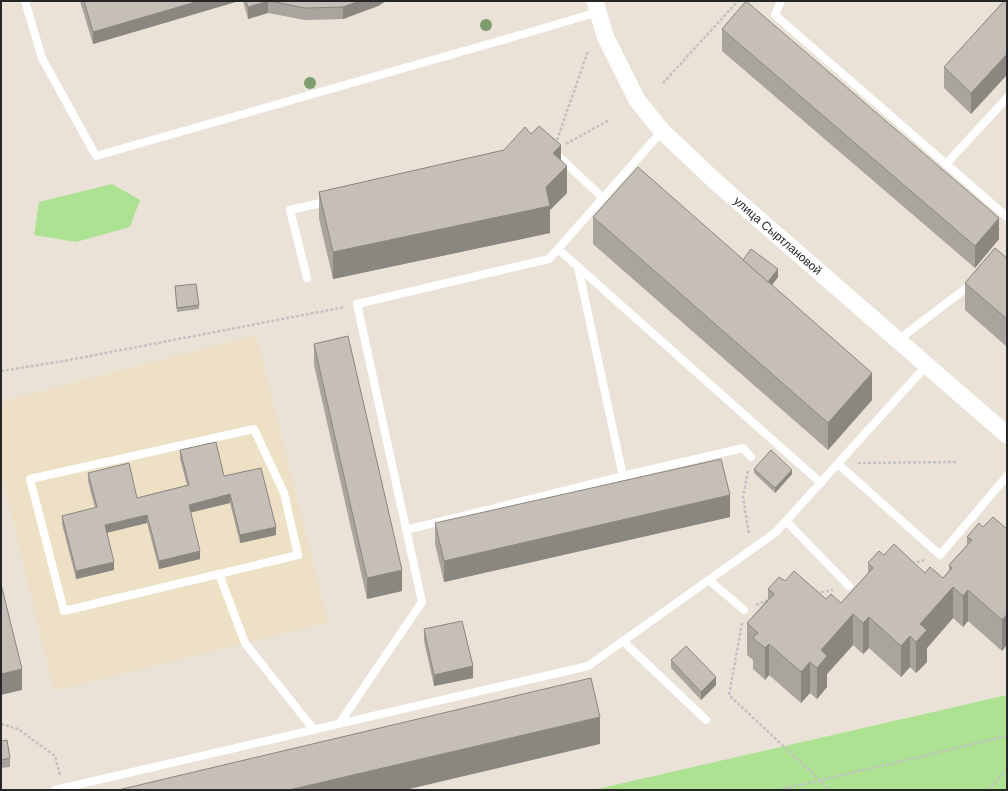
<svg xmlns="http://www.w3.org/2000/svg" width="1008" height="791" font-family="Helvetica,sans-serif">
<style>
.education{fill:#ede0c5}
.green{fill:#ace291}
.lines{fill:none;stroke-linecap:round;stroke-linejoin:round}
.path{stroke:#c2c2c2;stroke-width:2.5;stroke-dasharray:3 2;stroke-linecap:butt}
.service{stroke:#fff;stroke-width:8}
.minor{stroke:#fff;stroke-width:17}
.tree{fill:#7e9c6d}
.wall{fill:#a9a49d}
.shaded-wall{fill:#8a8680}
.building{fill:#c5bfb7;stroke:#8a8680}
.labels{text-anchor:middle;stroke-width:3;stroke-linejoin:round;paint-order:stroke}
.street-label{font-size:12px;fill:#262626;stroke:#fff}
</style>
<rect width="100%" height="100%" fill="#eae2d7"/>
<polygon class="education" points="256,335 328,622 54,691 1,470 1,402"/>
<g class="green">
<polygon points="112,184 140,200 130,227 76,242 34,235 39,202"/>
<polygon points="1007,695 1007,790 593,790"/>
</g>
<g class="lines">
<g class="path">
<polyline points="663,83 738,1"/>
<polyline points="557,140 588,51"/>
<polyline points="566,144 609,120"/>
<polyline points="1,371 64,361 345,307"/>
<polyline points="858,463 958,462"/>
<polyline points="748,471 743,497 749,535"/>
<polyline points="912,564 924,560"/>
<polyline points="816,593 833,590"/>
<polyline points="756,605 765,601 770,601"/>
<polyline points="742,623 729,695 830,790"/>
<polyline points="1,724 18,729 55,756 60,775"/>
<polyline points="779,790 1007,736"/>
<polyline points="988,790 1007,769"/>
</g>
<g class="service">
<polyline points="25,1 42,58 96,156 534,31 598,12"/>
<polyline points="781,1 775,15 1007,217"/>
<polyline points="554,152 603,198"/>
<polyline points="946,164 1007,98"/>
<polyline points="558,249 821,483"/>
<polyline points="578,267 623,476"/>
<polyline points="307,278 290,210 330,201"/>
<polyline points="898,340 973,283"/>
<polygon points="254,429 284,493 298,555 64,611 30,479"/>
<polyline points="838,464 940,555 1007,476"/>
<polyline points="786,521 849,586"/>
<polyline points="406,530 623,476 743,448 751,457"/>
<polyline points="219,574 245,643 314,730"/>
<polyline points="709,580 744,610"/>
<polyline points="623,641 706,720"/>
<polyline points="339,724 422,602 357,304 549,259 662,131"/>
<polyline points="55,790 588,666 776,532 927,365"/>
</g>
<path class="minor" id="s1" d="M595 1 605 36 637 100 662 131 717 183 1007 435"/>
</g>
<g class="tree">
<circle cx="486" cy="25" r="6"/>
<circle cx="310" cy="83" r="6"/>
</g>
<g class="wall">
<polygon points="80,1 239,1 93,44"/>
<polygon points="243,1 386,1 378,6 343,19 305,20 268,13 248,19"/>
<polygon points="1004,1 971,114 944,88 944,67"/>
<polygon points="722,29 999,239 975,268 722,51"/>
<polygon points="531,134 561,160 567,193 550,210 550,233 333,279 319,219 319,192 504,150"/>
<polygon points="593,217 743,260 778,277 772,285 872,400 828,450 593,244"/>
<polygon points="1007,258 1007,347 965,310 965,283"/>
<polygon points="175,286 199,305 199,309 177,312"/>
<polygon points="314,344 402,591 367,599 314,365"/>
<polygon points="180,450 224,476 276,535 240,543 230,503 190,512 200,559 159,569 147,523 107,533 114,570 76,579 62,524 62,516 95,508 88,481 88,473 137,498 187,485 180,459"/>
<polygon points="754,469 792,474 775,493 754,473"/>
<polygon points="730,517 444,582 435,544 435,523"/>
<polygon points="983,527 1007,529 1002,651 968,621 963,627 953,618 927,648 927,662 916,673 910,667 901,677 869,648 863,654 853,645 827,674 827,687 817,699 810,693 801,703 769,675 765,680 753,669 753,660 747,655 747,623 768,599 768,589 785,581 826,599 841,603 868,573 868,563 884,555 925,573 943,578 949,570 949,565 967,545 967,537"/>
<polygon points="424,629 473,678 434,686 424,641"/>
<polygon points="671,660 716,685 701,700 671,668"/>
<polygon points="1,741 10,758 10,767 1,768"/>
</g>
<g class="shaded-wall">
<polygon points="199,1 239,1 93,44 93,32"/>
<polygon points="268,1 268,13 248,19 248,7"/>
<polygon points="359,1 386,1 378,6 343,19 343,7"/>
<polygon points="1007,54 1007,75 971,114 971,93"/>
<polygon points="561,145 561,172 553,153"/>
<polygon points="567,166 567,193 550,210 550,233 333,279 333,252 546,187"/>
<polygon points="999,218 999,239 975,268 975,246"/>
<polygon points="778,269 778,277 768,290 768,282"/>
<polygon points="872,373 872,400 828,450 828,423"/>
<polygon points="792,470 792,474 775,493 775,488"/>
<polygon points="230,494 230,503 189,513 189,505"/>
<polygon points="730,495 730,517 444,582 444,561"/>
<polygon points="147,515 147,523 105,533 105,525"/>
<polygon points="276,527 276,535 240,543 240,535"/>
<polygon points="200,551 200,559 159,569 159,561"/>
<polygon points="114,562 114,570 76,579 76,571"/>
<polygon points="402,570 402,591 367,599 367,578"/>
<polygon points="953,587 953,618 927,648 927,662 916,673 916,642 920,624"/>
<polygon points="968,590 968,621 963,627 963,596"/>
<polygon points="853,614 853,645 827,674 827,687 817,699 817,668 821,650"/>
<polygon points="1007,614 1007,645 1002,651 1002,620"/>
<polygon points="869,617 869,648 863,654 863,623"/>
<polygon points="910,636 910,667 901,677 901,646"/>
<polygon points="769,644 769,675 765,680 765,648"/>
<polygon points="810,662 810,693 801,703 801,672"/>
<polygon points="473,666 473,678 434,686 434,675"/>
<polygon points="22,669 22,690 1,695 1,674"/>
<polygon points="716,677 716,685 701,700 701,692"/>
<polygon points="600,717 600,744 405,790 289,790"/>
</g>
<g class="building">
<polygon points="84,1 199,1 93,32"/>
<polygon points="246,1 268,1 248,7"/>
<polygon points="270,1 359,1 343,7 305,8"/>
<polygon points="746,1 999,218 975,246 722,29"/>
<polygon points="1004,1 1007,1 1007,54 971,93 944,67"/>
<polygon points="539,126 561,145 553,153 567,166 546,187 550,206 333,252 319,192 504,150 525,127 531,134"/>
<polygon points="638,167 872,373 828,423 593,217"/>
<polygon points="995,248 1007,258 1007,319 965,283"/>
<polygon points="751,249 778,269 768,282 743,260"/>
<polygon points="196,284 199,305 177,308 175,286"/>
<polygon points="348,336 402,570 367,578 314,344"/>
<polygon points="216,442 224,476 261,468 276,527 240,535 230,494 189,505 200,551 159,561 147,515 105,525 114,562 76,571 62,516 97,507 88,473 129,463 137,498 189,485 180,450"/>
<polygon points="771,450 792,470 775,488 754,469"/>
<polygon points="721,459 730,495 444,561 435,523"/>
<polygon points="993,517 1007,529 1007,614 1002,620 968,590 963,596 953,587 920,624 927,630 916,642 910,636 901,646 869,617 863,623 853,614 821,650 827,656 817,668 810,662 801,672 769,644 765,648 753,638 758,633 747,623 774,594 768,589 779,577 785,581 794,571 826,599 831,594 841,603 873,568 868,563 879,551 884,555 894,544 925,573 930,567 943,578 952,568 949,565 972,540 967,537 979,523 983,527"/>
<polygon points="1,584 22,669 1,674"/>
<polygon points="462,621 473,666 434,675 424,629"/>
<polygon points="686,646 716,677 701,692 671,660"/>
<polygon points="591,678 600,717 289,790 118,790"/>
<polygon points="7,740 10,758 1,760 1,741"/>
</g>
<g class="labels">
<g class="street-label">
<text dy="4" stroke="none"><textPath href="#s1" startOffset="304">улица Сыртлановой</textPath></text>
</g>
</g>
<rect width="1008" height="791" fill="none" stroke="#262626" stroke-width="4"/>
</svg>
